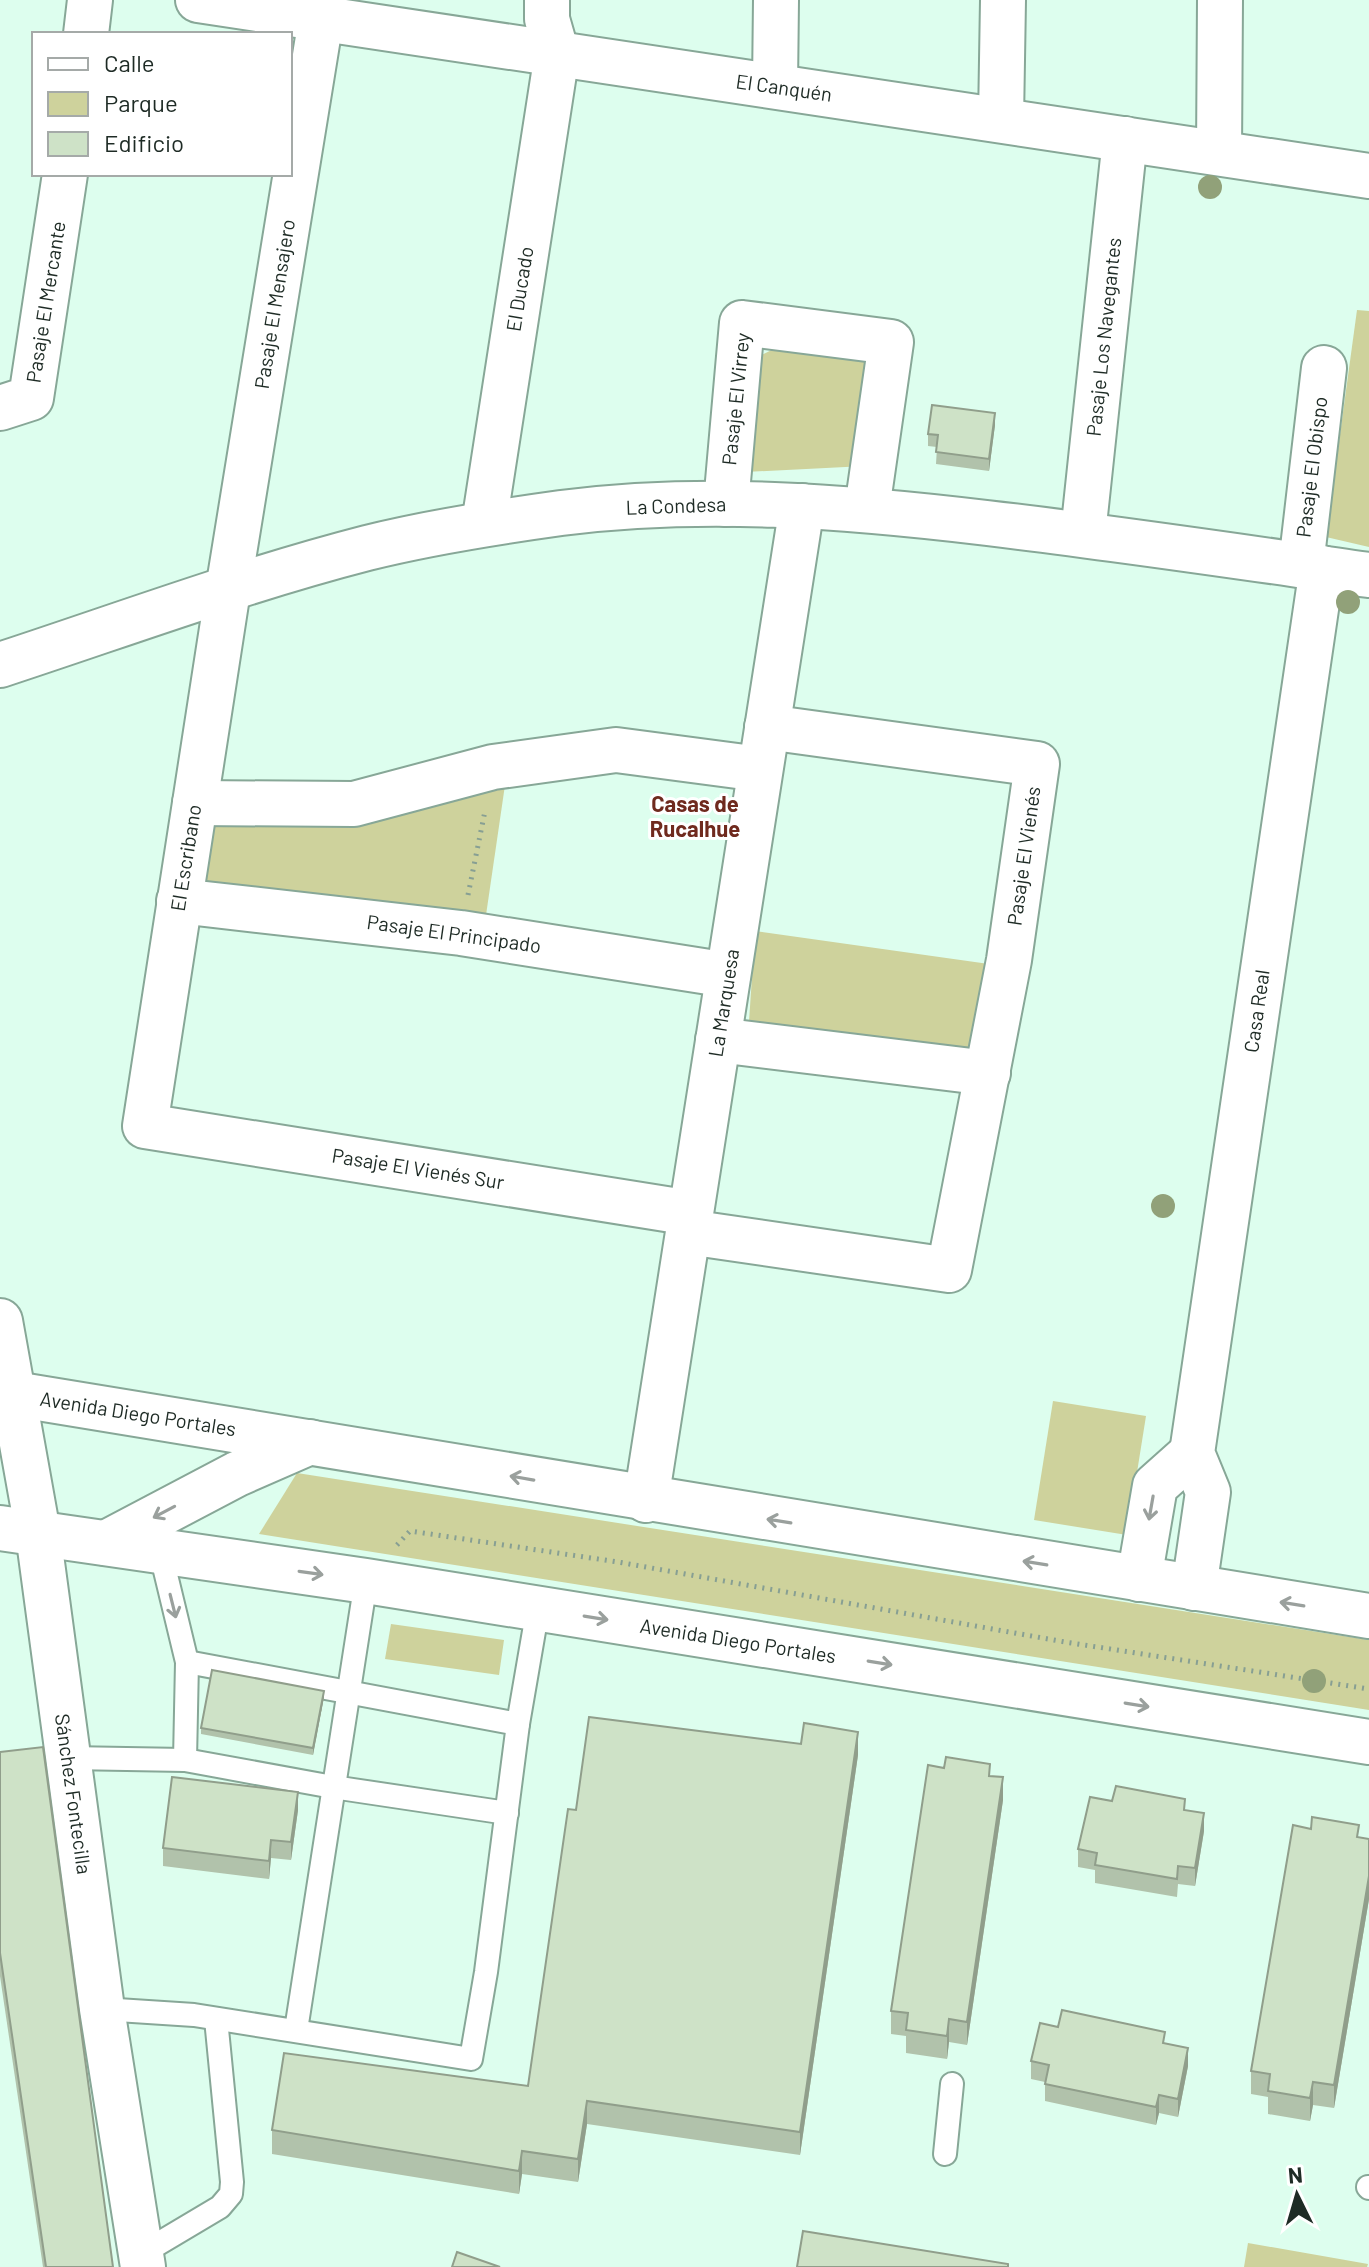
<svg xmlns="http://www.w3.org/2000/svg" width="1369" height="2267" font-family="Barlow,sans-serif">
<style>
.green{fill:#ced29c}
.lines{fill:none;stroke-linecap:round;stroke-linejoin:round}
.lane-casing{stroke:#87a797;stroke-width:26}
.street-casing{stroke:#87a797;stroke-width:48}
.secondary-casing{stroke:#87a797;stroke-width:48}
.path{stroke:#879f93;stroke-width:5;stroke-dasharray:2 6;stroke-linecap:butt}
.lane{stroke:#fff;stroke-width:22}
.street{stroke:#fff;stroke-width:44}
.secondary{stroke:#fff;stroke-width:44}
.tree{fill:#91a179}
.wall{fill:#b1c2ab}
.shaded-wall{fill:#909e8b}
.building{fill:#cee2c7;stroke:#909e8b;stroke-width:2}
.oneway{stroke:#9aa09d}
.labels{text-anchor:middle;stroke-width:6;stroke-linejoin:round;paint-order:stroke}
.street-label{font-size:20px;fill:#1e2b25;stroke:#fff}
.neighbourhood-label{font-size:22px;font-weight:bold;fill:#6f2a1e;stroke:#fff}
</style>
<rect width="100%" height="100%" fill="#ddfeee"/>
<g class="green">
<polygon points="1357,310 1369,311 1369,547 1326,537"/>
<polygon points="780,346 870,356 865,466 745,472 755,358"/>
<polygon points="505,785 485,922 203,890 215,814"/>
<polygon points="755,931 996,965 982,1065 748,1037"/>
<polygon points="1053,1401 1146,1416 1127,1535 1034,1520"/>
<polygon points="297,1473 1369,1640 1369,1710 259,1534"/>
<polygon points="391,1624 504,1640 499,1675 385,1659"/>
<polygon points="1248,2243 1368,2264 1367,2267 1244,2267"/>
</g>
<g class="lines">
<defs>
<g id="lane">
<polyline points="160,1550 187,1662 185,1760"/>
<polyline points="518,1724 538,1608"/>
<polyline points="68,1758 185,1760 333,1787 507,1813"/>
<polyline points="102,2009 194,2015 471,2059 486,1972 518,1724 187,1662"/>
<polyline points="296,2030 366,1581"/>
<polyline points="945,2154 952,2084"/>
<polyline points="1368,2187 1369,2188"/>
<polyline points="141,2254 220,2207 231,2194 232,2182 216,2019"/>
</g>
<g id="street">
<polyline points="198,0 1369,176"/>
<polyline points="321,19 228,590 145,1126 691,1213"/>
<polyline points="86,34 90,0"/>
<polyline points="775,86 776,0"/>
<polyline points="1001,120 1003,0"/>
<polyline points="1219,153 1220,0"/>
<polyline points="0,408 31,398 65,174"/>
<polyline points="726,504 742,323 891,342 867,509"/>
<polyline points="484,524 557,54 547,19 547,0"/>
<polyline points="1083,534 1125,139"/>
<polyline points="1301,565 1324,368"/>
<path d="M0 665C122 625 243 580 367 548 431 532 496 522 561 513 703 495 845 506 987 523 1115 538 1242 557 1369 575"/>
<polyline points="195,803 354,804 493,767 616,750 760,769"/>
<polyline points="179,901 461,933 728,975"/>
<polyline points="718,1040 988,1073"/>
<polyline points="688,1232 949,1270 1009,960 1037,764 767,727"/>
<polyline points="646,1500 802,506"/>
<polyline points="1139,1579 1155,1486 1192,1453"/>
<polyline points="1194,1588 1208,1492 1192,1453 1322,568"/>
</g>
<g id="secondary">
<polyline points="0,1321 38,1533 102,2009 143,2267"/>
<polyline points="14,1394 1369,1616"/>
<polyline points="0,1528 366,1581 1369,1742"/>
<polyline points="106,1543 237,1474 310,1442"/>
</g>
</defs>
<use href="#lane" class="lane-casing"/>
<use href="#street" class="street-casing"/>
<use href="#secondary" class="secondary-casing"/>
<g class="path">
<polyline points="468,895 485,811"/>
<polyline points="397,1545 410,1531 618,1562 1065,1642 1369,1689"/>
</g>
<use href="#lane" class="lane"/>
<use href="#street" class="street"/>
<use href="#secondary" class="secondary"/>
</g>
<g class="tree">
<circle cx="1210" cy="187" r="12"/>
<circle cx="1348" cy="602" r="12"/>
<circle cx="1163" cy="1206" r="12"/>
<circle cx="1314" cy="1681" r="12"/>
</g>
<g class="wall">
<polygon points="995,425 989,471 936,464 937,447 928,446 928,434"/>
<polygon points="324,1697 313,1755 201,1734 201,1728"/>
<polygon points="0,1752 113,2267 43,2267 0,1976"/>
<polygon points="858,1755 800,2155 587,2124 578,2182 522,2174 519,2194 272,2154 272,2130 528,2086"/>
<polygon points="990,1776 1003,1800 967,2045 949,2042 947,2059 906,2053 906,2036 891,2034 891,2011"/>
<polygon points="1112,1801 1185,1810 1204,1831 1195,1886 1178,1884 1177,1897 1095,1883 1095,1870 1078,1867 1078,1849"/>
<polygon points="298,1810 291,1860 271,1858 269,1879 163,1866 163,1848"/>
<polygon points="1311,1829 1369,1839 1369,1899 1334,2108 1313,2105 1310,2121 1268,2114 1268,2097 1251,2094 1251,2071"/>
<polygon points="1058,2027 1165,2043 1188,2066 1178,2117 1159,2113 1156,2125 1045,2101 1045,2082 1031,2079 1031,2061"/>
</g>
<g class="shaded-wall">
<polygon points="995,413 995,425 989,471 989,459"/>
<polygon points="324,1691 324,1697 313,1755 313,1748"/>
<polygon points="858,1732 858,1755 800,2155 800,2132"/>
<polygon points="1003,1777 1003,1800 967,2045 967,2022"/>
<polygon points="298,1792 298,1810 291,1860 291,1842"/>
<polygon points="1204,1813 1204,1831 1195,1886 1195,1868"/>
<polygon points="271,1840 271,1858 269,1879 269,1861"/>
<polygon points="1369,1876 1369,1899 1334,2108 1334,2085"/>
<polygon points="949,2019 949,2042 947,2059 947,2036"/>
<polygon points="1188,2048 1188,2066 1178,2117 1178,2099"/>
<polygon points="1313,2082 1313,2105 1310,2121 1310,2098"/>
<polygon points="1159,2095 1159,2113 1156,2125 1156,2107"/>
<polygon points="587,2101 587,2124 578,2182 578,2159"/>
<polygon points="522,2151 522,2174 519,2194 519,2171"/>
</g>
<g class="building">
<polygon points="932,405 995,413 989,459 936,452 938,435 928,434"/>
<polygon points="212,1670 324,1691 313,1748 201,1728"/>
<polygon points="589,1717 801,1744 804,1723 858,1732 800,2132 587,2101 578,2159 522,2151 519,2171 272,2130 284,2053 528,2086 568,1809 576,1810"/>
<polygon points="43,1747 113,2267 46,2267 0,1953 0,1752"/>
<polygon points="946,1757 990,1764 989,1776 1003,1777 967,2022 949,2019 947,2036 906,2030 908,2013 891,2011 928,1765 944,1768"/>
<polygon points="172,1777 298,1792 291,1842 271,1840 269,1861 163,1848"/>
<polygon points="1116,1786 1185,1799 1184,1810 1204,1813 1195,1868 1178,1866 1177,1879 1095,1865 1097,1853 1078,1849 1090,1797 1112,1801"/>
<polygon points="1312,1817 1359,1825 1357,1837 1369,1839 1369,1876 1334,2085 1313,2082 1310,2098 1268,2091 1270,2074 1251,2071 1293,1825 1311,1829"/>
<polygon points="1062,2010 1165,2032 1163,2043 1188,2048 1178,2099 1159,2095 1156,2107 1045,2084 1049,2065 1031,2061 1040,2023 1058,2027"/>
<polygon points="803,2231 1008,2264 1008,2267 797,2267"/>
<polygon points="457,2252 500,2267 452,2267"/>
</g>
<defs><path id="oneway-shaft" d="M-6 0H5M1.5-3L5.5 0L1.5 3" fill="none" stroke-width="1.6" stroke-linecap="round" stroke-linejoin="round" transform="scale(2)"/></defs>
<g class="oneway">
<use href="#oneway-shaft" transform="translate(522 1478) rotate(-170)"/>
<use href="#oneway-shaft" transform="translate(1151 1508) rotate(100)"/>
<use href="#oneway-shaft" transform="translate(164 1512) rotate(152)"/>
<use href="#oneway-shaft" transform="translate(779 1521) rotate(-171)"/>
<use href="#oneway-shaft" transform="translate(1035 1563) rotate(-171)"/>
<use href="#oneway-shaft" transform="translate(311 1573) rotate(8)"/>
<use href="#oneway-shaft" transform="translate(1292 1604) rotate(-171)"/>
<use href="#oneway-shaft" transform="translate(173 1606) rotate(76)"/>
<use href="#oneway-shaft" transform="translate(596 1618) rotate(9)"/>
<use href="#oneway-shaft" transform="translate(880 1663) rotate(9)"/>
<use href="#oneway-shaft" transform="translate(1137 1705) rotate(9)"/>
</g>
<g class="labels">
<g class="street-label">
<text transform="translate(784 88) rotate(8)" y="7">El Canquén</text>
<text transform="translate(520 289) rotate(-81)" y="7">El Ducado</text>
<text transform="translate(46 302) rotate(-81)" y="7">Pasaje El Mercante</text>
<text transform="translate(275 304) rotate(-81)" y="7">Pasaje El Mensajero</text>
<text transform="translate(1104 337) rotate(-84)" y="7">Pasaje Los Navegantes</text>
<text transform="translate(736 399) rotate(-84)" y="7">Pasaje El Virrey</text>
<text transform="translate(1312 467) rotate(-83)" y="7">Pasaje El Obispo</text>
<text transform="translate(676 506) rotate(-2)" y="7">La Condesa</text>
<text transform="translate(1024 856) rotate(-82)" y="7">Pasaje El Vienés</text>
<text transform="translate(186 858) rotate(-81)" y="7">El Escribano</text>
<text transform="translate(454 934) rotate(8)" y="7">Pasaje El Principado</text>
<text transform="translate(724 1003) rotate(-81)" y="7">La Marquesa</text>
<text transform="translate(1257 1011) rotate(-82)" y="7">Casa Real</text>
<text transform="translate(418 1169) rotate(9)" y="7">Pasaje El Vienés Sur</text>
<text transform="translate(138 1414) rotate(9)" y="7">Avenida Diego Portales</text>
<text transform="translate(738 1641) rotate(9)" y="7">Avenida Diego Portales</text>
<text transform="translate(73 1794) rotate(82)" y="7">Sánchez Fontecilla</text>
</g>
<g class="neighbourhood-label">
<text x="695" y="812">Casas de<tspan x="695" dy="25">Rucalhue</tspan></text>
</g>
</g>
<rect x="32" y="32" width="260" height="144" fill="#ffffff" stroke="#a5aaa8" stroke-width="2"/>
<rect x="48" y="58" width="40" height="12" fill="#ffffff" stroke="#a5aaa8" stroke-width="2"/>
<text x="104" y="72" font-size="24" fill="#1e2b25">Calle</text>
<rect x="48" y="92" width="40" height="24" fill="#ced29c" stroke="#a5aaa8" stroke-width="2"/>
<text x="104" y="112" font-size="24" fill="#1e2b25">Parque</text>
<rect x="48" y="132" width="40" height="24" fill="#cee2c7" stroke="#a5aaa8" stroke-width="2"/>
<text x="104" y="152" font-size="24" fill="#1e2b25">Edificio</text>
<g transform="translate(1297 2195) rotate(355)" stroke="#ffffff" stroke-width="6" paint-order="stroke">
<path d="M0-6L14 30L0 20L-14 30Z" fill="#1e2b25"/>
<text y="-12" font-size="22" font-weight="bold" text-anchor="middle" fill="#1e2b25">N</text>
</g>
</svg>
